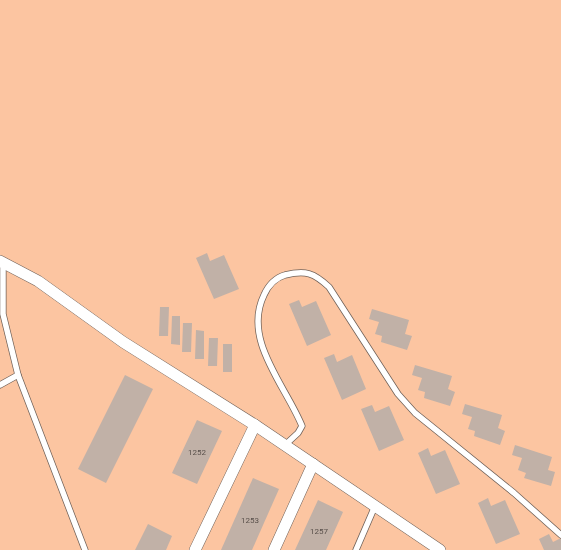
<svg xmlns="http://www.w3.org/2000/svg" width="561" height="550" font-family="Roboto,sans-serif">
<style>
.green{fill:#fcc5a1}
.building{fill:#c1b1a7}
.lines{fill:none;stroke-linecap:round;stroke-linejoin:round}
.lane-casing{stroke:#716259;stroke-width:7}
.street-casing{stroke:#716259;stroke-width:12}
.lane{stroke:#fff;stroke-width:5.5}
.street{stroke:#fff;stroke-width:11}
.labels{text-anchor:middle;stroke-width:3;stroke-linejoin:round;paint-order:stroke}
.number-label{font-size:8px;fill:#59504b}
</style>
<rect width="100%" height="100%" fill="#f9e9de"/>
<rect class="green" x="0" y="0" width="561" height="550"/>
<g class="building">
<polygon points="207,253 210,261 224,255 239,289 214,299 196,258"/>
<polygon points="299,300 302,307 316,301 331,335 307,346 289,304"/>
<polygon points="160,307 169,307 168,336 159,336"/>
<polygon points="372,309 409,320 405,334 412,336 407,350 381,342 382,336 375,334 379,322 369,319"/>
<polygon points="172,316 180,316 180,345 171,344"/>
<polygon points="183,323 192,323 191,352 182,352"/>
<polygon points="196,330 204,331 204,359 195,359"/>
<polygon points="209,338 218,338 217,366 208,366"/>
<rect x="223" y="344" width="9" height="28"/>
<polygon points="334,354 337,362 352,355 366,389 342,400 324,358"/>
<polygon points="415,365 452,376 448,389 455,392 450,406 424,398 425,392 418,390 422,378 412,375"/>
<polygon points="125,375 153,389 106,483 78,469"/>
<polygon points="465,404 502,415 498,428 505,431 500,445 474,436 475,431 468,429 472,417 462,414"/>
<polygon points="372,405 375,412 389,406 404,440 379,451 361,409"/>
<polygon points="197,420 222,431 197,484 172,473"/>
<polygon points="515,445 552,457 548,470 555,472 551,486 524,478 526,473 518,470 522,458 512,455"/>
<polygon points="428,448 431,456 445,450 460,484 436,494 418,453"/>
<polygon points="253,478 279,489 252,550 221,550"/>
<polygon points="488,498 491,506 505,500 520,534 496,544 478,503"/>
<polygon points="318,500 343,512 326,550 295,550"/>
<polygon points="148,524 172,536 166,550 135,550"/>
<polygon points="549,534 553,542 561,538 561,550 544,550 539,539"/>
</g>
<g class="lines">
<defs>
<g id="lane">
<polyline points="3,262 3,314 18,375 85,550"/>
<polyline points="0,385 18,375"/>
<path d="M285 445 298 433 302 426C286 386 242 340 264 295 268 286 275 278 285 275 306 270 314 273 329 287L398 394 415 413 514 493 561 535"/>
<polyline points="356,550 375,506"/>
</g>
<g id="street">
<polyline points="0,261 38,281 123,342 255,425 440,550"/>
<polyline points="195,550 255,425"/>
<polyline points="274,550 313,464"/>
</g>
</defs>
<use href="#lane" class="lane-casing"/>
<use href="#street" class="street-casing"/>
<use href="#lane" class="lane"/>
<use href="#street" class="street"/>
</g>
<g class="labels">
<g class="number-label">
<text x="197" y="455">1252</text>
<text x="250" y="523">1253</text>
<text x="319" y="534">1257</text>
</g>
</g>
</svg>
